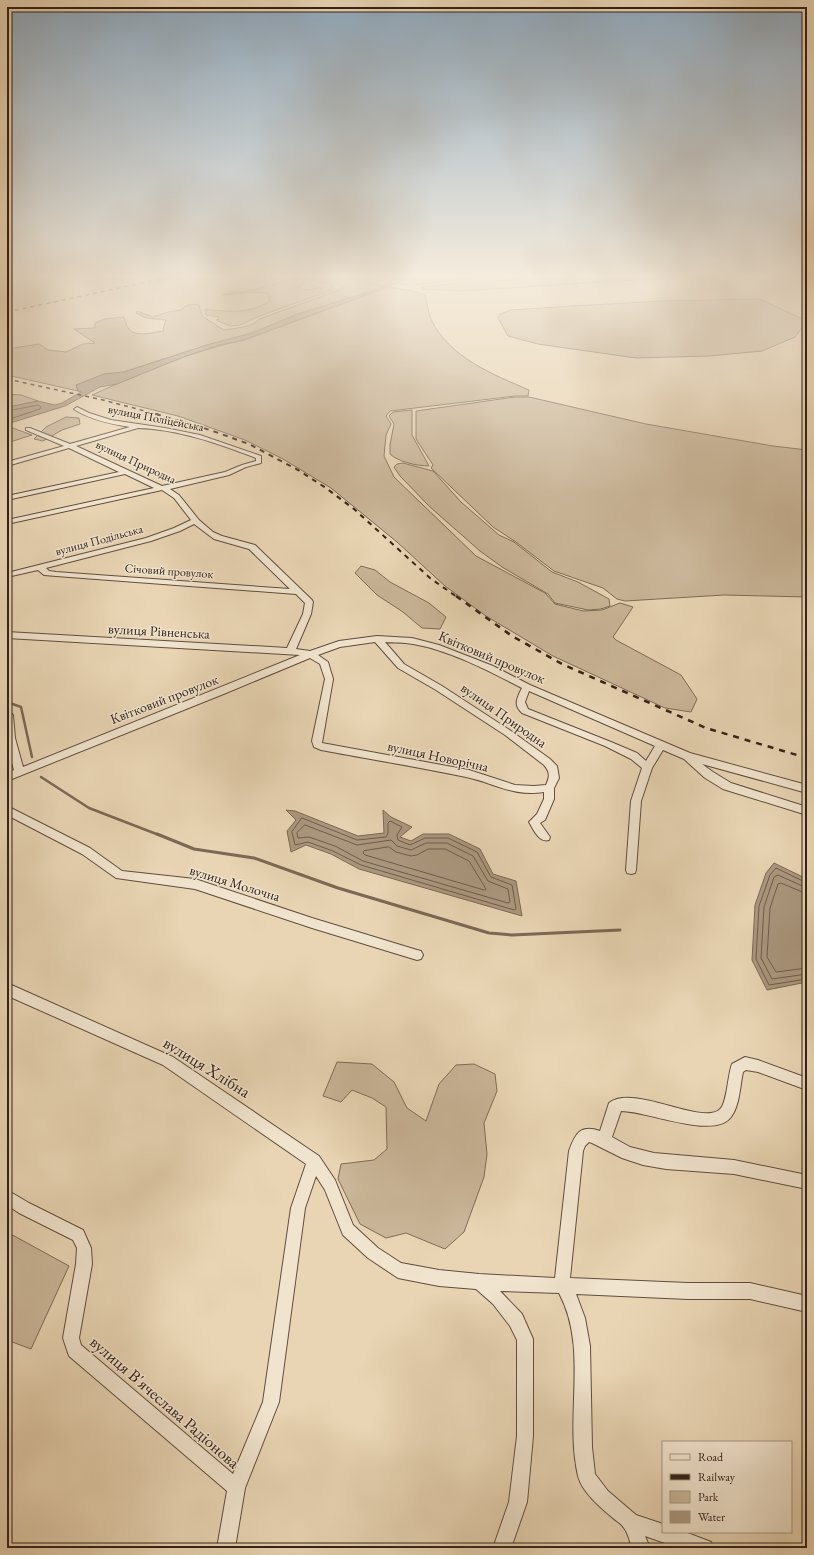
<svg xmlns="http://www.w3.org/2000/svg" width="814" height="1555" font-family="'EB Garamond',serif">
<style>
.green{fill:#cab699;stroke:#7e6c58}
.water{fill:#ab987f;stroke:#7b6856}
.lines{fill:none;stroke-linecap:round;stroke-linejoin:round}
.shore{stroke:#6e5c4c;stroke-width:1}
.stream-far1{stroke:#7b6856;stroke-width:2.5}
.stream{stroke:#7b6856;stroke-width:3}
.minor-casing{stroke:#604e3f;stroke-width:2}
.minor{fill:#f1e4ce;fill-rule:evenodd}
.rail-far2{stroke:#322118;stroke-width:1.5;stroke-dasharray:4 4;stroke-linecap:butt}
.rail-far1{stroke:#322118;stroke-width:2;stroke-dasharray:5 5;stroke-linecap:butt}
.rail{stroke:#322118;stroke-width:2.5;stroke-dasharray:6 6;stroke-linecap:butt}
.labels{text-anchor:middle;stroke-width:3;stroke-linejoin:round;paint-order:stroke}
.far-street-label{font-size:12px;fill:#322118;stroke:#f1e4ce}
.street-label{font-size:14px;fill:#322118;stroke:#f1e4ce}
.near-street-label{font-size:17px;fill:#322118;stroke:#f1e4ce}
</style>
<rect width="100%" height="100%" fill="#e9d5b4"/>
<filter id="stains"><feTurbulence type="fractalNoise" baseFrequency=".005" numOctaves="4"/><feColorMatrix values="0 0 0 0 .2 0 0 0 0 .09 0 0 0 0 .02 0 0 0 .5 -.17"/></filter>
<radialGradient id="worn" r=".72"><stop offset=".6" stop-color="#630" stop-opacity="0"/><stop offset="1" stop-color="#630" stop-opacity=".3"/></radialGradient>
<g class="green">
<path d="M309 275H336L383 286 375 290 298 314 252 333 207 345 124 372 76 385 78 391 7 375V349L39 344 48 350 66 352 83 344 95 343 74 329 95 328V323L104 319 124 317C125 320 126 326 129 329 136 338 155 332 164 331L163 329 166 320 146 318 136 313 137 311 153 317 168 312 181 310C186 305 192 303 199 305L202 316 224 330C234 328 253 328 259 319L342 289 343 287 335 283 309 279Z"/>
<polygon points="419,275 545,275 474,278 417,285 408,285 396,283"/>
<polygon points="620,275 713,275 463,291 422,289 422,287 466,282"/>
<path d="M301 276 304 277V284L298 288 303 290 322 288 310 286 309 280 333 285 334 287 332 290 257 317 240 325 230 326 216 320 219 319 218 317 206 315 205 309C228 312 249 314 270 301L267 294C257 290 235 295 222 295L223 294 254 290Z"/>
<path d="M389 287 413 291 425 295C427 303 428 312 431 319 448 357 494 375 529 390L528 396H515L390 411 386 416 391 424 386 435 384 456 394 477 476 556 545 593 555 604 583 611 602 610 620 603 633 607 613 637 616 640 681 675 697 699 691 712 665 708 553 656 486 616 445 586 397 542 331 488 283 459 245 440 178 416 92 395C141 373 191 351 244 340Z"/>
<polygon points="760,299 807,321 795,337 762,351 709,356 636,358 538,344 508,336 498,318 500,314 511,310 556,307 663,301"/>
<polygon points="7,394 21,395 38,401 7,408"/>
<polygon points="515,397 529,397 646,424 773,446 807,450 807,597 724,595 625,601 617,599 603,588 554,571 516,542 493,527 431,468 433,465 416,439 416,411"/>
<path d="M412 410V435L429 466C418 466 398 462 390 454V445L394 424 389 416 393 412Z"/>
<polygon points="66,417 79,418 80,424 62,430 43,441 34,439 46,427"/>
<polygon points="7,426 32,435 7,443"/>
<polygon points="403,463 433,471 461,502 499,535 514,542 552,572 578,582 609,599 610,606 601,609 588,610 555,603 548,594 502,567 480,551 430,507 400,476 394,467 397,464"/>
<polygon points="361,566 375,570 390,582 429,603 446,617 440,629 422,628 403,612 377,595 355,573"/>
<polygon points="337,1062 372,1064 394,1082 407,1108 426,1121 439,1084 456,1065 474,1064 495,1074 497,1091 484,1123 487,1154 484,1177 464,1232 445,1249 406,1233 386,1238 360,1224 338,1179 341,1164 374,1160 387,1149 386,1107 372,1098 352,1090 341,1102 323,1096"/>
<polygon points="7,1232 69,1266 31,1349 7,1340"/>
</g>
<g class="water">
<polygon points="393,275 419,275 244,340 220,345 186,356 117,384 100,387 65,406 7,424 8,407 38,401 55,405 62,403 81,392 78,391 76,385 104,374 124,372 207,345 252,333 298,314 375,290 393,280"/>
<polygon points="286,810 295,811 358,836 384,833 383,810 391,817 412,827 400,837 411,841 423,834 449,834 480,849 493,874 516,881 522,916 359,869 331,854 306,845 291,852 287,831 296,820"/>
<polygon points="774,863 807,879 807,983 802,983 767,990 752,960 755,905 766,873"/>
</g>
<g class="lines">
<g class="shore">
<polyline points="7,411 38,405 41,407 40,409 7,420"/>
<polygon points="302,818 357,840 386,837 388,833 388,823 390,821 402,827 397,835 398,840 410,845 425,838 448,838 477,852 491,877 512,885 516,909 514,910 361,865 333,851 308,842 295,845 292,832"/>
<polygon points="305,825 357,845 391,840 397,846 411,850 426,843 447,843 473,856 488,881 508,889 510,902 508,903 363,861 335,846 309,837 298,838 297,833"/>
<polygon points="389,847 396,852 411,856 417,855 428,849 445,849 469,861 486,889 484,890 365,855 363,853 364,851"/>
<polyline points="807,883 776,868 770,875 759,906 756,959 769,985 807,979"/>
<polyline points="807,888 778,875 774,877 764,907 761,958 772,979 807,974"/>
<polyline points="807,894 781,883 778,884 770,908 767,957 776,972 807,968"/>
</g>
<g class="stream-far1">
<polyline points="7,702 21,707 32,757"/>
<polyline points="41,777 89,808 159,835"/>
</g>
<polyline class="stream" points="157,834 194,849 254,858 338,888 489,933 512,935 620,930"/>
<defs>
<g id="minor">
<path d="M77 407 89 413 111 420 165 428 200 435 261 456V463L246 467 229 475 170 489 179 495 199 520 213 532 222 536 255 545 312 600 313 602 311 614 296 649 310 651 339 641 377 636 412 638 439 645 493 666 530 685 690 753 807 785V793L702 764 713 772 731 783 807 807V815L723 789 705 778 684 759 663 750 652 768 641 801 636 870 635 873 631 874 627 873 626 870 631 801 642 768 631 759 605 746 522 713C513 705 517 698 522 688 489 671 449 650 413 644 403 642 394 643 385 642L404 664 442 686 511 731 550 759 557 766 559 778 554 788V799L545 820 540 823 550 837 549 840C539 843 533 829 529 822L537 814 544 799V792C512 797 495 783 466 777 418 767 369 759 321 750L314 747 312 741 325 679 320 664 310 658 226 693 7 781V773L14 770 7 745V711L10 712 13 715 15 738 23 767 300 655 7 638V632L287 648 303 614 305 603 296 594 56 576 44 575 38 570 7 577V573L146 538 174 528 191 520 174 498 162 490 7 524V520L154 488 125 474 7 500V496L119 472 69 448 7 466V462L64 446 26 430V428H30L70 444 130 427C110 424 92 420 75 410L74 409ZM138 428C178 429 219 444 256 458V461L242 465 225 472 162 486 76 446ZM194 524 214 539 249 549 290 589 56 572 49 571 46 568 151 541 180 531ZM375 642 398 668 436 690 505 735 544 765C550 772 550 776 546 785L534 786 515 785 469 770 322 743 333 679 328 662 318 655 340 647ZM529 691 655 746 646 761 637 753 611 742 528 709 525 702Z"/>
<polygon points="7,806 90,848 122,871 195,879 312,918 417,950 421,951 423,955 421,959 417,960 312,928 195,889 116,878 82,854 7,815"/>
<path d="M7 983 173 1057 319 1156 335 1180 353 1225 378 1248 401 1263 439 1270 479 1274 555 1278 569 1151C575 1134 580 1124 600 1131L609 1103C634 1083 705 1128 721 1108 727 1101 728 1074 732 1064L745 1057 758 1060 807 1078V1090L758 1072 746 1070 743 1072C740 1085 740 1105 731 1117 714 1140 647 1111 621 1111L612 1137 630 1147 654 1153 734 1160 807 1175V1189L734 1174 666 1169 643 1165 622 1158 592 1143 589 1142 585 1146 583 1151 570 1278 688 1283H750L807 1296V1312L750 1299H688L576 1294 585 1318 590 1346 592 1447 595 1474 608 1491 636 1515 663 1524V1532H685L711 1542 714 1548H679L645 1536 650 1548H632C630 1542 628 1533 624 1528 622 1524 616 1521 613 1518 601 1508 582 1492 578 1476 564 1416 589 1349 559 1293L500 1291 522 1314 533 1339V1436L527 1502 511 1548H493L509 1502 517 1436V1340L510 1326 493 1304 476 1289 439 1286 398 1278 368 1258 343 1235 325 1190 316 1176 305 1208 279 1402 245 1488 235 1548H217L227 1491 69 1356 63 1338 76 1264 77 1248 73 1240 19 1213 7 1205V1190L29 1203 83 1230 91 1248 92 1264 79 1338 81 1345 233 1474 263 1402 291 1208 306 1164 163 1065 8 996Z"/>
</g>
</defs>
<use href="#minor" class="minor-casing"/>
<use href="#minor" class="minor"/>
<g class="rail-far2">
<polyline points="7,312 180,275"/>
<polyline points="7,379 103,400 160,415"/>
</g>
<polyline class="rail-far1" points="156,414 210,430 249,444 298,470 326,488 354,509 430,578 457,597"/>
<polyline class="rail" points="456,596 512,636 562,664 706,728 807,758"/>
</g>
<linearGradient id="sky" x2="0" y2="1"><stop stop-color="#8fa9be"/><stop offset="0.56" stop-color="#f5ecdd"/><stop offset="1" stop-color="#f5ecdd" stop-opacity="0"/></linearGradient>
<rect width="814" height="493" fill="url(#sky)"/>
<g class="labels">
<g class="far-street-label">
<text transform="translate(156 418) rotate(11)" y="4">вулиця Поліцейська</text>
<text transform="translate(136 462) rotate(25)" y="4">вулиця Природна</text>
<text transform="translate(99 540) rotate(-15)" y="4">вулиця Подільська</text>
<text transform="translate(169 571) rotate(4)" y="4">Січовий провулок</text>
</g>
<g class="street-label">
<text transform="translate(159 631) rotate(3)" y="5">вулиця Рівненська</text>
<text transform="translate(492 657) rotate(23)" y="5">Квітковий провулок</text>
<text transform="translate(164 699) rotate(-21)" y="5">Квітковий провулок</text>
<text transform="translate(504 715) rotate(35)" y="5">вулиця Природна</text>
<text transform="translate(438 756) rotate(12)" y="5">вулиця Новорічна</text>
<text transform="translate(235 883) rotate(17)" y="5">вулиця Молочна</text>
</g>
<g class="near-street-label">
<text transform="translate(207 1067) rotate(32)" y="6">вулиця Хлібна</text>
<text transform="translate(165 1402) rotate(41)" y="6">вулиця В'ячеслава Радіонова</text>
</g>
</g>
<rect width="814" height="1555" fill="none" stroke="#e9d5b4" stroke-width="24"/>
<rect x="8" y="8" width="798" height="1539" fill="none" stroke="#322118" stroke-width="2"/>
<rect x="12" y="12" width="790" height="1531" fill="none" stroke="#322118"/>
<rect x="662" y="1441" width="130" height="92" fill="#f1e4ce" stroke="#a59685"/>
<rect x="670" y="1454" width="20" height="6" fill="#f1e4ce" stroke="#a59685"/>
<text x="698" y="1461" font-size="12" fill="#322118">Road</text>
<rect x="670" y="1474" width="20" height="6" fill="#322118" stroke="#a59685"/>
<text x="698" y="1481" font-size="12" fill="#322118">Railway</text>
<rect x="670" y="1491" width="20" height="12" fill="#cab699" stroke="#a59685"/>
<text x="698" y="1501" font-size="12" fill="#322118">Park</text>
<rect x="670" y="1511" width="20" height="12" fill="#ab987f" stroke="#a59685"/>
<text x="698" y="1521" font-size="12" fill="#322118">Water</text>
<rect width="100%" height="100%" filter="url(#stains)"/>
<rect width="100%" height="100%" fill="url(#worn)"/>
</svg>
